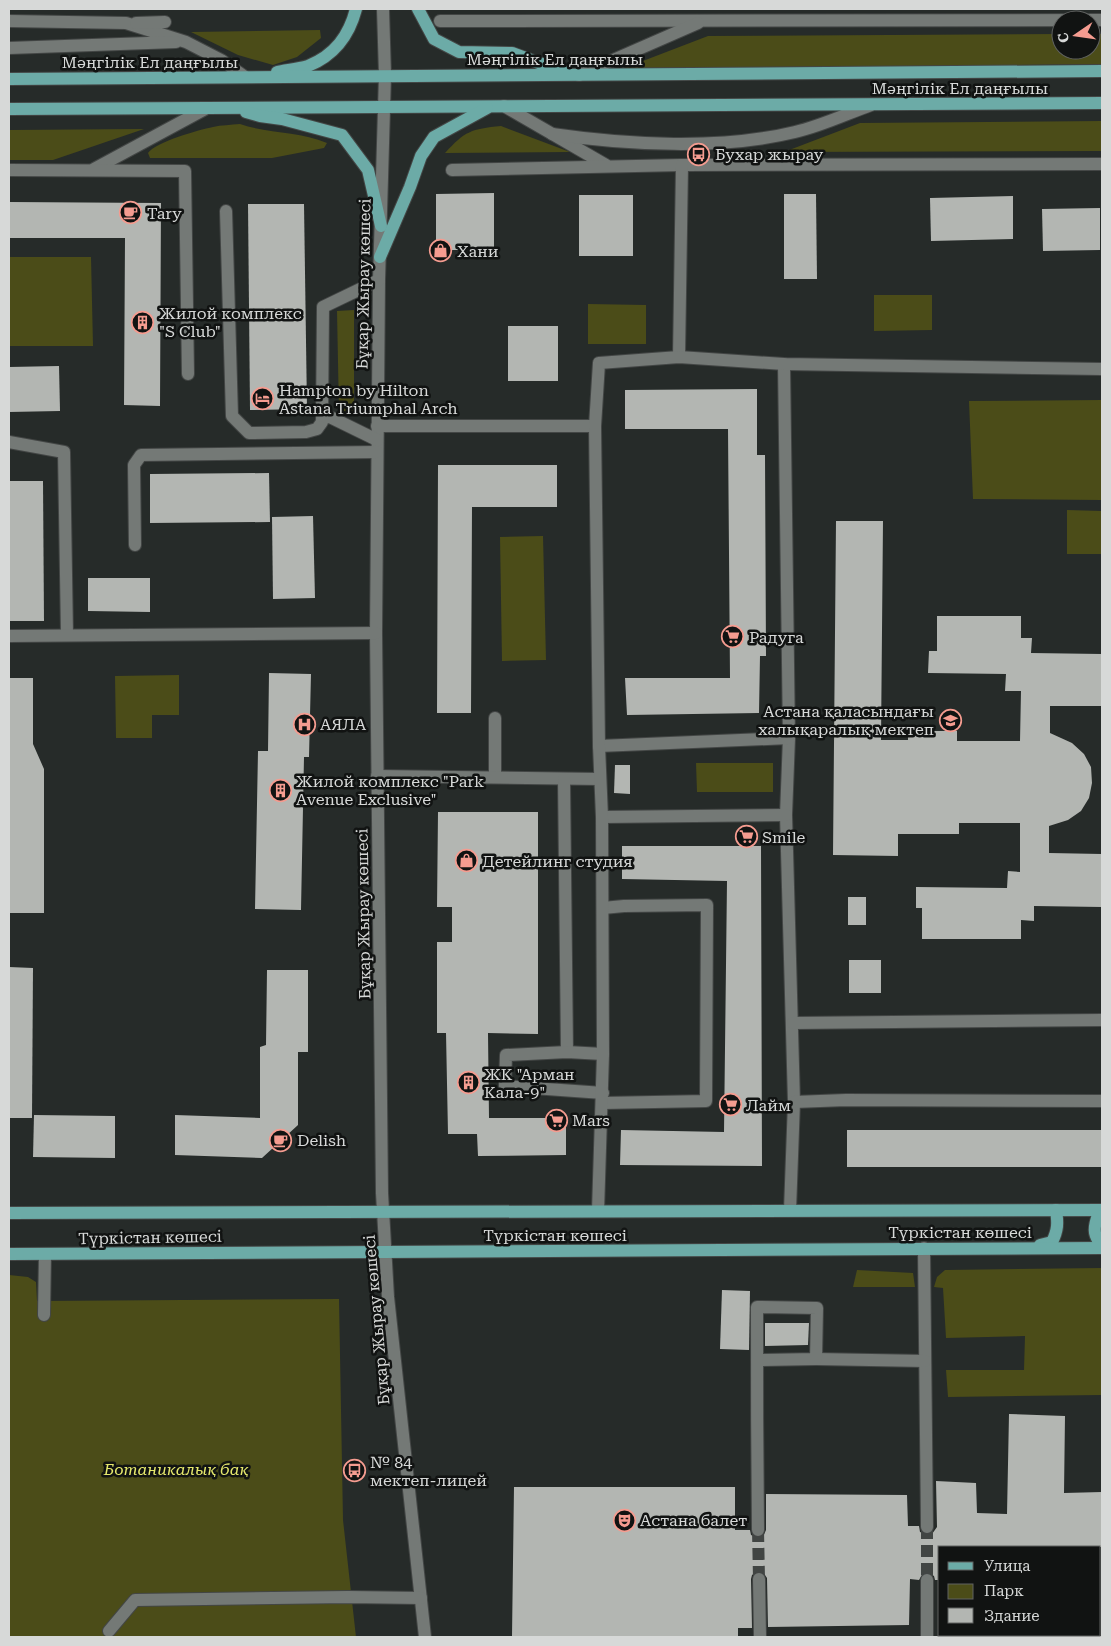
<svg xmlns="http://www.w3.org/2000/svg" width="1111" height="1646" font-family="'Roboto Serif',serif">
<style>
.green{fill:#4b4c18}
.building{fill:#b3b6b2}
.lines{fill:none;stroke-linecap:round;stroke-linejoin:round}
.minor-tunnel{stroke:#414543;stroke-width:12;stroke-dasharray:12 6;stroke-linecap:butt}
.minor-casing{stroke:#434645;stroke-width:14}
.major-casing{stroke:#434645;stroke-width:14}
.minor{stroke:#747976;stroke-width:12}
.major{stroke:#6caba7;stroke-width:12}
.labels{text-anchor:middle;stroke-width:5;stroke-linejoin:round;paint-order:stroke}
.street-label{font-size:16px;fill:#d7d9d8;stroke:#111312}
.poi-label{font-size:16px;fill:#d7d9d8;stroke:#111312;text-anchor:start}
.park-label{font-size:16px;font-style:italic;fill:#e7ea6d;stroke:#111312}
</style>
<rect width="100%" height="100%" fill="#262b29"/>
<g class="green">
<polygon points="320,30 321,38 297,57 273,65 238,55 191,32"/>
<polygon points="1061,34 1061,50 1091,50 1091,34 1102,34 1102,64 622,69 708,36"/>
<polygon points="1102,121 1102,151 784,152 860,123"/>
<path d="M240 124C269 134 299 131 327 143L324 148 272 158H150L148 153C156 142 198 130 213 127 221 125 231 125 240 124Z"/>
<path d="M501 126 570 152 445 153C465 131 471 129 501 126Z"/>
<polygon points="144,129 53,160 9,160 9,130"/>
<polygon points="91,257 93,346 9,346 9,257"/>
<polygon points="874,295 932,295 932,330 874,331"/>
<polygon points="588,304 646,305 646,344 588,344"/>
<polygon points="354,310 354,415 339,413 337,311"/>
<polygon points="1102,400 1102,500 973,499 969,401"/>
<polygon points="1067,510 1102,511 1102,554 1067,554"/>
<polygon points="543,536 546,660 502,661 500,537"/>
<polygon points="179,675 179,715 152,715 152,738 116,738 115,676"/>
<polygon points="696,763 773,763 773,792 697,792"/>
<polygon points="1102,1268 1102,1395 948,1397 946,1370 1024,1370 1025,1336 946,1338 943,1288 934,1287 937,1277 945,1270"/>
<polygon points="857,1270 913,1273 915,1287 853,1287"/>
<polygon points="9,1275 28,1277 36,1282 37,1301 339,1299 343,1520 356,1637 9,1637"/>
</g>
<g class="building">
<polygon points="494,193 494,250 436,250 436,194"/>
<polygon points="784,194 816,194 817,279 784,279"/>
<rect x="579" y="195" width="54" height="61"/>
<polygon points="1013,196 1013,239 931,241 930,198"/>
<polygon points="9,202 161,203 160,406 124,405 125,238 9,238"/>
<polygon points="248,204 304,204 307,409 250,410"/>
<polygon points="1100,208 1100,250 1043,251 1042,209"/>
<rect x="508" y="326" width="50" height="55"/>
<polygon points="59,366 60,411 9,412 9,367"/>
<polygon points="757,389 757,455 765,455 766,656 760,656 759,713 627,715 625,678 730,678 728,429 625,429 625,390"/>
<polygon points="438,465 557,465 557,507 472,507 471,713 437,713"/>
<polygon points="269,473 270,522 150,523 150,474"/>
<polygon points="9,481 43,481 44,621 9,621"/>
<polygon points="313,516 315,598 273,599 272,517"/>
<polygon points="836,521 883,521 881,740 908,740 908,731 957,731 957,741 1020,741 1021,691 1005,691 1006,674 928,673 929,651 937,651 937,616 1021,616 1021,638 1032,638 1031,653 1102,654 1102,706 1050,706 1050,733 1072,743 1084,754 1091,767 1092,783 1089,798 1081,811 1068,820 1049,826 1049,853 1102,854 1102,907 1034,906 1034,921 1021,920 1021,939 922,939 922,908 916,908 916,887 1007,888 1008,871 1020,872 1020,823 959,823 959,834 898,834 898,856 833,855"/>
<polygon points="88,578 150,578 150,612 88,611"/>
<polygon points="269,673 311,674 309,757 304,757 301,910 255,909 258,751 268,751"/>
<polygon points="9,678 33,678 33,744 44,769 44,913 9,913"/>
<polygon points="615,765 630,765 630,794 614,793"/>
<polygon points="438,812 538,812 538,1034 488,1033 489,1118 566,1118 566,1155 478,1156 477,1134 448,1134 446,1033 437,1033 437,942 452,942 452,907 437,907"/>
<polygon points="622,846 761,846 762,1166 620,1165 621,1130 724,1132 727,881 622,879"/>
<rect x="848" y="897" width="18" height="28"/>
<rect x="849" y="960" width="32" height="33"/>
<polygon points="9,967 33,968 32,1118 9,1118"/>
<polygon points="267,970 308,970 308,1052 298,1052 298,1125 262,1158 175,1155 175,1115 260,1118 260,1047 266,1045"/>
<polygon points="34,1115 115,1116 115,1158 33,1157"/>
<rect x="847" y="1130" width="255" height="37"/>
<polygon points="722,1290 750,1291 749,1350 720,1349"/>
<polygon points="765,1323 809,1323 808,1345 765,1346"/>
<polygon points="1009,1414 1065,1416 1064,1493 1102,1492 1102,1547 940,1547 940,1580 935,1580 934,1576 927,1572 923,1573 919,1580 910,1579 909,1625 768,1627 767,1578 763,1572 758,1571 752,1575 751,1579 752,1628 738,1628 738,1637 512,1637 514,1487 735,1487 735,1530 750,1530 751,1535 758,1538 763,1537 766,1530 766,1494 907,1495 908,1526 919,1526 920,1532 928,1535 932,1534 937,1527 936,1481 976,1483 977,1513 1007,1514"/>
</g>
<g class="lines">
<g class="minor-tunnel">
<polyline points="927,1527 927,1580"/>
<polyline points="758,1530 759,1579"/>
</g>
<defs>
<g id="minor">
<polyline points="383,9 385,75 379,280 376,633 382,1193 388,1297 425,1637"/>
<polyline points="9,21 126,23 186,42 221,60 245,77"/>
<polyline points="440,21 1102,20"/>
<polyline points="136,23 165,22"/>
<polyline points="9,48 176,42"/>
<polyline points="579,75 698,23"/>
<polyline points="504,106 606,165"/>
<path d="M552 134C628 145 721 150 795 132 821 126 846 114 871 105"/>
<polyline points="94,169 207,108"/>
<polyline points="9,170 185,171 188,374"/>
<polyline points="452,170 682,165 1102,164"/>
<polyline points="226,211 232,416 249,433 306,432 317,429 322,422 323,307 379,280"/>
<polyline points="679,357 682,165"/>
<polyline points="784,364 789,738 786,815 794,1102 790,1210"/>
<polyline points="323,416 332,418 377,440"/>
<polyline points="377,426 595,426"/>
<polyline points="9,442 64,452 67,635"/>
<polyline points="135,545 134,465 141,455 377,452"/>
<polyline points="9,636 376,633"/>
<polyline points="495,718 495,777"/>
<polyline points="599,746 789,738"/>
<polyline points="377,776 600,779"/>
<polyline points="564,779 567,1052"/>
<polyline points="602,817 786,815"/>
<polyline points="793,1023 1102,1020"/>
<polyline points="603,1093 505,1086 506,1055 567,1052 603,1054"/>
<polyline points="794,1102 846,1100 1102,1101"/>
<polyline points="602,1103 706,1101 707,905 624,906 603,908"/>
<polyline points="598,1211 603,1054 602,817 599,746 595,426 599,363 679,357 784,364 1102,369"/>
<polyline points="924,1248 927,1527"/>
<polyline points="44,1315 45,1254"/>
<polyline points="816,1359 925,1361"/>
<path d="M757 1360 816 1359 817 1308 757 1307C757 1381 757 1456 758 1530"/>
<polyline points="759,1579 760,1637"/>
<polyline points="927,1580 927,1637"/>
<polyline points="109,1631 135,1600 348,1597 421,1598"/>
</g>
<g id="major">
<polyline points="418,9 434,39 459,52 512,53 566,73"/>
<path d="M277 72C286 70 298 69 308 66 335 55 349 36 356 9"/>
<polyline points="9,79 1102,71"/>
<polyline points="9,109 1102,103"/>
<polyline points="246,112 260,116 282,119 342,135 368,170 381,226"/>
<polyline points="380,257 410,187 421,156 434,137 487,108"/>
<polyline points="9,1213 1102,1210"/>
<path d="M1102 1216 1097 1218C1093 1230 1094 1236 1102 1246"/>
<path d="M1040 1245 1052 1242C1058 1230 1058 1223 1056 1210"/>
<polyline points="9,1254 1102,1248"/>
</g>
</defs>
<use href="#minor" class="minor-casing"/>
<use href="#major" class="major-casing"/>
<use href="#minor" class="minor"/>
<use href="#major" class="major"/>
</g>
<defs>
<symbol id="bus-ring" viewBox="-11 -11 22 22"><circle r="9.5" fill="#111312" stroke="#f59c90" stroke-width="1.5"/><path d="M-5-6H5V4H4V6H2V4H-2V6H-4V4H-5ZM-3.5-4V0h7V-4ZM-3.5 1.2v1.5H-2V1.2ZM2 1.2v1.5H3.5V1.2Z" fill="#f59c90"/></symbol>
<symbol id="cafe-ring" viewBox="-11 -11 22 22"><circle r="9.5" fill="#111312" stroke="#f59c90" stroke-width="1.5"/><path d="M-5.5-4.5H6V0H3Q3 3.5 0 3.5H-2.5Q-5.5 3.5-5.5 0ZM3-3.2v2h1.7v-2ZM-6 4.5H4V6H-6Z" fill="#f59c90"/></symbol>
<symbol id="shop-ring" viewBox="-11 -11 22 22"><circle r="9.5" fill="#111312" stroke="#f59c90" stroke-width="1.5"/><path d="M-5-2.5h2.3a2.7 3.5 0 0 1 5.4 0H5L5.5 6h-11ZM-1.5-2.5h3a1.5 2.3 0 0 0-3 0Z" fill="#f59c90"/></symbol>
<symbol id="building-ring" viewBox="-11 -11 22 22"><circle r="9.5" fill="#111312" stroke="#f59c90" stroke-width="1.5"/><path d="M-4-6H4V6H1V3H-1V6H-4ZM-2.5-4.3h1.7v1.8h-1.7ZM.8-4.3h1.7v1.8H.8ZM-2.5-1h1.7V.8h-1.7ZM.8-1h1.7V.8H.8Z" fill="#f59c90"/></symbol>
<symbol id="hotel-ring" viewBox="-11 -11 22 22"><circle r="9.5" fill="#111312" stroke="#f59c90" stroke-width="1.5"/><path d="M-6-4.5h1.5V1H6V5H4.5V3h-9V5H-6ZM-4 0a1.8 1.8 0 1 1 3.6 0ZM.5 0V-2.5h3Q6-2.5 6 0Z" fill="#f59c90"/></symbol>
<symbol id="supermarket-ring" viewBox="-11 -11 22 22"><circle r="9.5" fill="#111312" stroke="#f59c90" stroke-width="1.5"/><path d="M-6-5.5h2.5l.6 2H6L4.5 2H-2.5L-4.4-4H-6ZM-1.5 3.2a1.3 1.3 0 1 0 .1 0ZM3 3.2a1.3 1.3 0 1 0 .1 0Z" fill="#f59c90"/></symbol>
<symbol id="school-ring" viewBox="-11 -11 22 22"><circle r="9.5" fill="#111312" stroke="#f59c90" stroke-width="1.5"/><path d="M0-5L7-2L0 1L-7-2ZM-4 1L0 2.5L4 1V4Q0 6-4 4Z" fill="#f59c90"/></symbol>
<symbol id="hospital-ring" viewBox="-11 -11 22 22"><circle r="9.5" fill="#111312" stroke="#f59c90" stroke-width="1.5"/><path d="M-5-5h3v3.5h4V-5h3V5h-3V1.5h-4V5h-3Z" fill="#f59c90"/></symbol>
<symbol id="theatre-ring" viewBox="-11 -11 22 22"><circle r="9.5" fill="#111312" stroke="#f59c90" stroke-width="1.5"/><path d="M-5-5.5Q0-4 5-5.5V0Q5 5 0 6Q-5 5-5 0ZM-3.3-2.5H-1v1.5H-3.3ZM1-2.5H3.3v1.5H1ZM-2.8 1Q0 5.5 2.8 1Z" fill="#f59c90"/></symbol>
</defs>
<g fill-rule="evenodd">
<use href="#bus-ring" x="686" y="142" width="25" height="25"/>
<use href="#cafe-ring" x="118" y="200" width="25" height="25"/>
<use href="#shop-ring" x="428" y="238" width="25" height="25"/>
<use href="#building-ring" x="130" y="310" width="25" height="25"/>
<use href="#hotel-ring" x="250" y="386" width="25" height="25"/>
<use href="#supermarket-ring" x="720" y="624" width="25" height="25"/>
<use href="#school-ring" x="938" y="708" width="25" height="25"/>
<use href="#hospital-ring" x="292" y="712" width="25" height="25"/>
<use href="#building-ring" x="268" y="778" width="25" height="25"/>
<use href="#supermarket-ring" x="734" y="824" width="25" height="25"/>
<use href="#shop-ring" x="454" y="848" width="25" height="25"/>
<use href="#building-ring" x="456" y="1070" width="25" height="25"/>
<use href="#supermarket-ring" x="718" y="1092" width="25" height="25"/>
<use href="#supermarket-ring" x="544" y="1108" width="25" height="25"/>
<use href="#cafe-ring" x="268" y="1128" width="25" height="25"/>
<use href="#bus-ring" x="342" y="1458" width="25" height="25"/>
<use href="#theatre-ring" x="612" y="1508" width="25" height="25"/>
</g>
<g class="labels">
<g class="street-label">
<text x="555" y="65">Мәңгілік Ел даңғылы</text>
<text x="150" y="68">Мәңгілік Ел даңғылы</text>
<text x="960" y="94">Мәңгілік Ел даңғылы</text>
<text transform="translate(363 284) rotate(-89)" y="6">Бұқар Жырау көшесі</text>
<text transform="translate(363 914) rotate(-91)" y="6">Бұқар Жырау көшесі</text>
<text x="960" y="1238">Түркістан көшесі</text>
<text x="555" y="1241">Түркістан көшесі</text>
<text transform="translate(150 1237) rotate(-1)" y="6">Түркістан көшесі</text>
<text transform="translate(376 1320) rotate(-95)" y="6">Бұқар Жырау көшесі</text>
</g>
<g class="poi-label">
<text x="715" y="160">Бухар жырау</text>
<text x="147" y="219">Tary</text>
<text x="457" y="257">Хани</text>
<text x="159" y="319">Жилой комплекс<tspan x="159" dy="18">"S Club"</tspan></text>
<text x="279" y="396">Hampton by Hilton<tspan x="279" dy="18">Astana Triumphal Arch</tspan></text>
<text x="749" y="643">Радуга</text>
<text x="934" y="717" text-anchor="end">Астана қаласындағы<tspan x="934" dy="18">халықаралық мектеп</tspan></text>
<text x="320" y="730">АЯЛА</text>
<text x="296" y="787">Жилой комплекс "Park<tspan x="296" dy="18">Avenue Exclusive"</tspan></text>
<text x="762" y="843">Smile</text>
<text x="482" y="867">Детейлинг студия</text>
<text x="484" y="1080">ЖК "Арман<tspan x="484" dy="18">Кала-9"</tspan></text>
<text x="746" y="1111">Лайм</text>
<text x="572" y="1126">Mars</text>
<text x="297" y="1146">Delish</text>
<text x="370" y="1468">№ 84<tspan x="370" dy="18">мектеп-лицей</tspan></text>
<text x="640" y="1526">Астана балет</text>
</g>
<g class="park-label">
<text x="176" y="1475">Ботаникалық бақ</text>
</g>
</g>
<rect width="1111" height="1646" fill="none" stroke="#d7d9d8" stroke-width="20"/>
<rect x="938" y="1546" width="162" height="90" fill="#111312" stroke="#606261"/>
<rect x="948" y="1562" width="25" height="8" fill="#6caba7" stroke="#606261"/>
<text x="984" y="1571" font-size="15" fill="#d7d9d8">Улица</text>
<rect x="948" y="1584" width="25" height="15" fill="#4b4c18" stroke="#606261"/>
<text x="984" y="1596" font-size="15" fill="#d7d9d8">Парк</text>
<rect x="948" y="1608" width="25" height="15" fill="#b3b6b2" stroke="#606261"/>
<text x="984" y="1621" font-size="15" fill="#d7d9d8">Здание</text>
<g transform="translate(1076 35) rotate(257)"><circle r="24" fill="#111312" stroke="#606261"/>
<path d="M0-4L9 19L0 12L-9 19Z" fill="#f59c90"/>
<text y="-8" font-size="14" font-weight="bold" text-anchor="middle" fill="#d7d9d8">С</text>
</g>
</svg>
